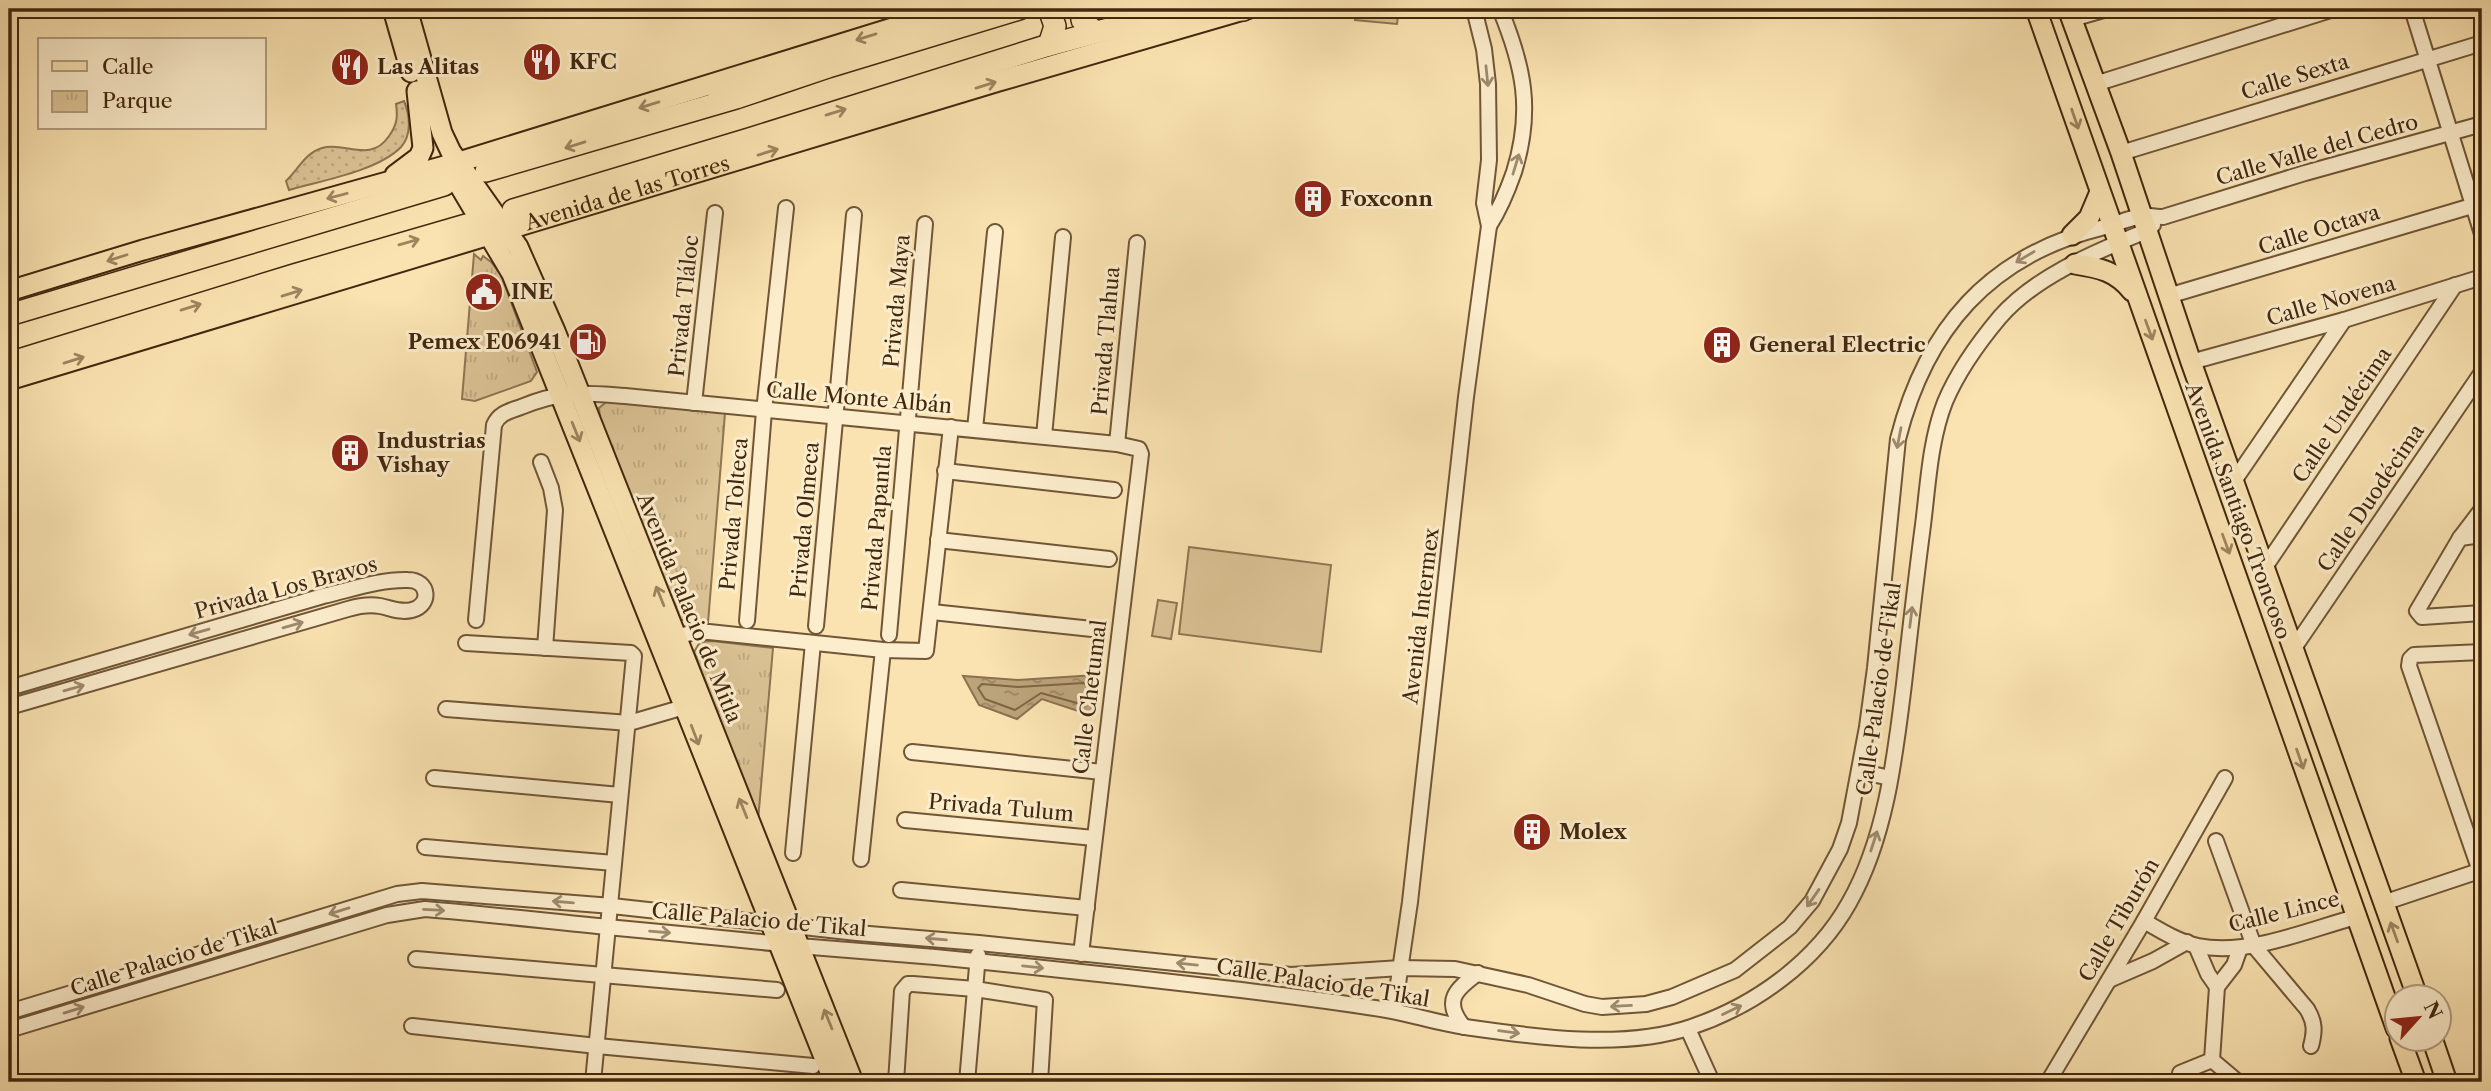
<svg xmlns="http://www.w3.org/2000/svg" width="2491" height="1091" font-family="'Libre Caslon Text',serif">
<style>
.grass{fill:url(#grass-dots);stroke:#8e7552;stroke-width:2}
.park{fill:url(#park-tufts);stroke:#8e7552;stroke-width:2}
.pitch{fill:#dbc395;stroke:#8e7552;stroke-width:2}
.water{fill:url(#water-ripples);stroke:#8b714f;stroke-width:2}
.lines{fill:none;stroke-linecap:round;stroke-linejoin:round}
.shore{stroke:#7e6544;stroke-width:2}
.minor-casing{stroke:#705637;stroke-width:18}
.major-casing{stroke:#42270e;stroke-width:23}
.highway-casing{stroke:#42270e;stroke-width:24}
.minor{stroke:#fcedcc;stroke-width:14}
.major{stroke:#fae3b1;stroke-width:19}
.highway{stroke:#fae3b1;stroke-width:21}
.oneway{stroke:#9e8560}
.oneway2{stroke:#9f8a6d}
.labels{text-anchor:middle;stroke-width:6;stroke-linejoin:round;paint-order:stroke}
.poi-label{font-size:21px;font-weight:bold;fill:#42270e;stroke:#fcedcc;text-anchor:start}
.street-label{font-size:21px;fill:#42270e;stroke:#fcedcc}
</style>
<defs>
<pattern id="grass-dots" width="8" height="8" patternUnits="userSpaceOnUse" patternTransform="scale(1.75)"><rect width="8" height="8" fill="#dbc395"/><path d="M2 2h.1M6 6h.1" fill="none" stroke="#bda87f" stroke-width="1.8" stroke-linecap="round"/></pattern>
<pattern id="park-tufts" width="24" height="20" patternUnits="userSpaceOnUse" patternTransform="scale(1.75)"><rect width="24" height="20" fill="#dbc395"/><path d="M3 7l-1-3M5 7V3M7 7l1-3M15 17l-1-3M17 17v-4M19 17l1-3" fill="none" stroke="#bda87f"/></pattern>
<pattern id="water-ripples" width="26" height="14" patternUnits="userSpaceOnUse" patternTransform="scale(1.75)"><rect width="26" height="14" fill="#bba37a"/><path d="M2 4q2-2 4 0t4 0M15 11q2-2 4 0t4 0" fill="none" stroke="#9a8562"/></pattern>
</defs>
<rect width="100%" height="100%" fill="#fae3b1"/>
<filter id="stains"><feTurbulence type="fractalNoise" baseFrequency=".00286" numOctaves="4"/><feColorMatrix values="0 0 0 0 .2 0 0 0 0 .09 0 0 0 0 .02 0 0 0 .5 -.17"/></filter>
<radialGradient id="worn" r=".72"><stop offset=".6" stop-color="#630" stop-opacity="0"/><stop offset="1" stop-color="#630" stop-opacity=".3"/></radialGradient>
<path class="grass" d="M404 101C410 115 412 135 401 147 378 171 320 181 289 190L286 181C298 170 305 153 322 148 345 141 370 164 389 136 397 125 398 117 396 104Z"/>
<g class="park">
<polygon points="474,254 481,260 483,256 491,262 501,275 537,372 531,381 475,401 462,399"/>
<polygon points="611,398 725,413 708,623 675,619 601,425 599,408"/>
<polygon points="712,641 773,648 758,821 694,652 700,642"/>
</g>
<g class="pitch">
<polygon points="1356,9 1399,9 1397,24 1355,20"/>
<polygon points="1189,547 1331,565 1321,652 1179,634"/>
<polygon points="1158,600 1177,603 1171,639 1152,636"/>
</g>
<polygon class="water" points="1095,675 1093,716 1042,699 1017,719 979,705 963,676 1018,680"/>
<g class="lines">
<polygon class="shore" points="1084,683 1087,686 1086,702 1084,705 1041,693 1015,710 985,699 978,688 982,684 1018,687"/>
<defs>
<g id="minor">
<polyline points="2412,9 2482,234"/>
<polyline points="2072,19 2107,9"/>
<polyline points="2095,84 2334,9"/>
<polyline points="2121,153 2482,43"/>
<path d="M1489 226C1500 209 1507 192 1514 172 1533 111 1524 67 1500 9"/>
<polyline points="2168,296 2482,203"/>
<polyline points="2191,362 2344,320 2482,277"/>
<polyline points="694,403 715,213"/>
<polyline points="975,429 995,232"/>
<polyline points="1044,436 1063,237"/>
<polyline points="1117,444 1137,243"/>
<polyline points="541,462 551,488 555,510 545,648"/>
<polyline points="945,471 1114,490"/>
<polyline points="2234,481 2344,320"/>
<polyline points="2482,509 2460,538 2417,611 2422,617 2482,613"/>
<polyline points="2460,538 2482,535"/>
<polyline points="938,540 1109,559"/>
<polyline points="2265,567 2455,285"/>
<polyline points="932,612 1092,629"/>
<path d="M476 620 494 425C499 413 510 411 521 407 563 390 581 393 625 396L1117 444 1139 449 1141 454 1081 954"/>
<polyline points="747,621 764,411 786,208"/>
<polyline points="816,626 854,215"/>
<polyline points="889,635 925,224"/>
<polyline points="667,639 695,632 709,632 883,650 926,651 951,427"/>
<polyline points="466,643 631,653 634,656 593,1082"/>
<polyline points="2294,648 2482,372"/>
<path d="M9 688 323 596C350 590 380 579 408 580 429 580 432 605 412 610 400 613 391 608 380 606 369 604 358 606 348 609L9 707"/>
<polyline points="446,709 629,723 684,707"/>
<polyline points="912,752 1102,772"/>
<polyline points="1859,771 1890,778"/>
<polyline points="434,778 620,795"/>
<polyline points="905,820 1094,838"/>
<path d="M2216 841 2254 946 2307 1009C2315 1022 2315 1031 2311 1046"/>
<polyline points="425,847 614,863"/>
<polyline points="793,853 813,643"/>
<polyline points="861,859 883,650"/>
<polyline points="2480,871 2409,666 2410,659 2414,655 2482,652"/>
<polyline points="901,890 1087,908"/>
<polyline points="2383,903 2482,870"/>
<path d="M2144 921C2161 931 2179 942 2198 946 2249 956 2307 930 2356 917"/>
<polyline points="2196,946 2208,974 2217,987"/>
<polyline points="416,959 777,990"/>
<polyline points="2109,980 2153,961 2187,942"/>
<polyline points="1394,1011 1410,902 1466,397 1489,226 1484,203 1489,160 1488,84 1484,49 1474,9"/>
<path d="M9 1012 397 894 422 891 612 906 857 933 979 943 1291 975 1401 968 1455 969 1528 985 1585 1004 1602 1007 1646 1004 1672 997 1735 970 1790 927 1812 901 1840 849 1849 823 1867 727 1875 668 1898 439C1926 329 1989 256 2101 228 2114 225 2128 218 2142 216 2149 215 2156 217 2163 217L2305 173 2482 124"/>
<polyline points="412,1026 597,1046 813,1066"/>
<path d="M1464 1027C1442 1001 1456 989 1478 973"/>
<polyline points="1688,1029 1712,1082"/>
<path d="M9 1030 387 915 425 909C486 914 546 921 607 927 671 933 735 939 799 946 844 950 890 953 935 957 1037 967 1139 978 1241 990 1290 996 1339 1002 1387 1010 1414 1015 1439 1023 1465 1027 1535 1037 1624 1050 1691 1027 1754 1006 1816 962 1849 903 1886 838 1895 757 1904 684 1910 631 1916 578 1923 525 1928 485 1930 440 1945 402 1958 371 1979 342 2000 317 2037 275 2096 252 2146 231L2153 225"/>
<polyline points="2180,1073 2212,1060"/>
<polyline points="896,1082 902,991 908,984 913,984 975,989 1045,1000 1040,1082"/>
<polyline points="967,1082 978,955"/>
<polyline points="2048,1082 2144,921 2225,778"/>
<polyline points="2238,1082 2212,1060 2217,987 2234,965 2240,948"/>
</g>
<g id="major">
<polyline points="393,9 411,72"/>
<polyline points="407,9 442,133 451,152 518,247 555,331 853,1082"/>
<polyline points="2036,9 2396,1028"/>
<polyline points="2068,9 2121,153 2191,362 2417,996"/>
<polyline points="395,175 419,157 423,148 417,91"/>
<polyline points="455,178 512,274 834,1082"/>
<polyline points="2072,235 2089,218 2100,192"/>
<path d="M2075 264C2100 268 2116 271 2132 291"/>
<polyline points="9,291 143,250 459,162 954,9"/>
<path id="s1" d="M9 380 999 81 1247 9"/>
<polyline points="2400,1038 2416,1082"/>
<polyline points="2432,1038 2447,1082"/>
</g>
<g id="highway">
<polyline points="1049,9 1055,26 1049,45"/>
<polyline points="1081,9 1082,20 1095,32"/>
<polyline points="1235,9 1243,10"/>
<polyline points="713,85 771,76"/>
<polyline points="486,171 736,98 828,67 1019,9"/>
<polyline points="513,210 749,139 1049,45 1183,9"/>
<polyline points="9,315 444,185"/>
<polyline points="145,325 178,328"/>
<polyline points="9,363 294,275 466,225"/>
</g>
</defs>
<use href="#minor" class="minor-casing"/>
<use href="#major" class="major-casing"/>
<use href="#highway" class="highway-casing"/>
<use href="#minor" class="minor"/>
<use href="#major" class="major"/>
<use href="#highway" class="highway"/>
</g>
<defs><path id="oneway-shaft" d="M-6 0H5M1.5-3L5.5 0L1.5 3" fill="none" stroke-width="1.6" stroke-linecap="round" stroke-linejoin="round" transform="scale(1.75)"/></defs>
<g class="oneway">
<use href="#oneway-shaft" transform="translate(866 37) rotate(163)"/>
<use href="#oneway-shaft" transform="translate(986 85) rotate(-17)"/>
<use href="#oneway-shaft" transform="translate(649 105) rotate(163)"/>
<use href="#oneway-shaft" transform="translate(836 112) rotate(-17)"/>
<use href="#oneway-shaft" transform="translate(2075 119) rotate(71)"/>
<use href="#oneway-shaft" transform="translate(575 145) rotate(163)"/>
<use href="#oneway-shaft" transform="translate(768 152) rotate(-17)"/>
<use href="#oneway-shaft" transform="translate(337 196) rotate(165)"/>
<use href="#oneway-shaft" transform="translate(409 242) rotate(-16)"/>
<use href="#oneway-shaft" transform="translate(117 258) rotate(162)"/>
<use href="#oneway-shaft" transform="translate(292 293) rotate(-17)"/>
<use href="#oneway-shaft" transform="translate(191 307) rotate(-17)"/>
<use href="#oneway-shaft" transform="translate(2149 330) rotate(70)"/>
<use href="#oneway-shaft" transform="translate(74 360) rotate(-17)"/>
<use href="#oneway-shaft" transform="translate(576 432) rotate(68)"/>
<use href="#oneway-shaft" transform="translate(2226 544) rotate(70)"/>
<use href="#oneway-shaft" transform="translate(660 596) rotate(-112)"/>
<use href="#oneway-shaft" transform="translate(695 735) rotate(69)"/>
<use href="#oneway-shaft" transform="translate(2300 759) rotate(71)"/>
<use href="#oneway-shaft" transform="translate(743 808) rotate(-112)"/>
<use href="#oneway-shaft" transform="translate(2394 932) rotate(-110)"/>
<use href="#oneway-shaft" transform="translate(828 1019) rotate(-112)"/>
</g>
<g class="oneway2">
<use href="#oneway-shaft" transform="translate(1487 76) rotate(84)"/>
<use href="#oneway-shaft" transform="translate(1516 164) rotate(-73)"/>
<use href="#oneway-shaft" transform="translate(2025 257) rotate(149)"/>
<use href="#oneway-shaft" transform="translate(1899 438) rotate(101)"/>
<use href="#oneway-shaft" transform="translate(1911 617) rotate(-83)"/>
<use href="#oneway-shaft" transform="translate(293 625) rotate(-16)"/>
<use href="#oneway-shaft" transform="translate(199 632) rotate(164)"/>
<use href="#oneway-shaft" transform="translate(74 688) rotate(-16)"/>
<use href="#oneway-shaft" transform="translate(1874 841) rotate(-72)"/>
<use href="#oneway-shaft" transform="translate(1813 898) rotate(125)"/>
<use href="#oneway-shaft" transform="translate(563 902) rotate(-175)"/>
<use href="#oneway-shaft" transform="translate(434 910) rotate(3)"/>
<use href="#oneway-shaft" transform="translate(339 911) rotate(163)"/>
<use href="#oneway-shaft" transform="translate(660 932) rotate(5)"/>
<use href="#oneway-shaft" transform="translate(936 939) rotate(-175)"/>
<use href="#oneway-shaft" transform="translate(1187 964) rotate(-174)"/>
<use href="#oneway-shaft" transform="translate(1033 967) rotate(6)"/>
<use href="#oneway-shaft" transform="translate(1621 1006) rotate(177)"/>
<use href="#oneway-shaft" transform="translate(74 1010) rotate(-17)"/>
<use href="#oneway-shaft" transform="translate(1732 1010) rotate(-26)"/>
<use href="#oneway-shaft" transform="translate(1509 1032) rotate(7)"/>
</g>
<defs>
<symbol id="restaurant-disc" viewBox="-11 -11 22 22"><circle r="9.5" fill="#8f2418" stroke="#fcedcc"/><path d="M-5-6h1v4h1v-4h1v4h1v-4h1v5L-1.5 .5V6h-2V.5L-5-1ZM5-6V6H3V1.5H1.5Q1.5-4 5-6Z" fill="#fff"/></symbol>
<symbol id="building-disc" viewBox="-11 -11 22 22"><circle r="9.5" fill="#8f2418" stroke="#fcedcc"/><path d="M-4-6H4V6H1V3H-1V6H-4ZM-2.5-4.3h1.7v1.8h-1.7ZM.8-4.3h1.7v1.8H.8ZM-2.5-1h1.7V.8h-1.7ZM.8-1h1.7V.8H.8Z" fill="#fff"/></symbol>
<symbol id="civic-disc" viewBox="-11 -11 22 22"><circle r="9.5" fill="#8f2418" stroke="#fcedcc"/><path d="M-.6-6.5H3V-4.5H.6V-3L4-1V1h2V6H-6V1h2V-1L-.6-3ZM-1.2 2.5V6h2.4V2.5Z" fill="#fff"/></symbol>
<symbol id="fuel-disc" viewBox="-11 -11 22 22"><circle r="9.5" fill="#8f2418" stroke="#fcedcc"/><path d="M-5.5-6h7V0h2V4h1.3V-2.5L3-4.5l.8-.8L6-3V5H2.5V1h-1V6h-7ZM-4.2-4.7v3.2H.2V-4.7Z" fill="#fff"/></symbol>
</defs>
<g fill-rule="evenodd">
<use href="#restaurant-disc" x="520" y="40" width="44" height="44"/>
<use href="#restaurant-disc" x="328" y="45" width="44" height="44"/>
<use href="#building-disc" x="1291" y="177" width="44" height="44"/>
<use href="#civic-disc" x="462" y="270" width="44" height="44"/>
<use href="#fuel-disc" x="566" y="320" width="44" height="44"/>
<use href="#building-disc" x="1700" y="323" width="44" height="44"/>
<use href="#building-disc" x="328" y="431" width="44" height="44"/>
<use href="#building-disc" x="1510" y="810" width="44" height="44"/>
</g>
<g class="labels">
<g class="poi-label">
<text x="569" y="69">KFC</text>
<text x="377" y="74">Las Alitas</text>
<text x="1340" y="206">Foxconn</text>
<text x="511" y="299">INE</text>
<text x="561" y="349" text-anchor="end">Pemex E06941</text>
<text x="1749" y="352">General Electric</text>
<text x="377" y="448">Industrias<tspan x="377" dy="24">Vishay</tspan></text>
<text x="1559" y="839">Molex</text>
</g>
<g class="street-label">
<text transform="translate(2295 77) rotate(-17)" y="7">Calle Sexta</text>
<text transform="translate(2317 150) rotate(-16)" y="7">Calle Valle del Cedro</text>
<text dy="7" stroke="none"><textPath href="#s1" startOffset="646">Avenida de las Torres</textPath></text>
<text transform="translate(2319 230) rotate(-17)" y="7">Calle Octava</text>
<text transform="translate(897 301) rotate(-85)" y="7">Privada Maya</text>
<text transform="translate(2331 301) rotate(-16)" y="7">Calle Novena</text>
<text transform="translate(684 306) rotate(-84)" y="7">Privada Tláloc</text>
<text transform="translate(1106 341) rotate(-85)" y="7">Privada Tlahua</text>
<text transform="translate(859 398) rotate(5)" y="7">Calle Monte Albán</text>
<text transform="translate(2342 415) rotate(-56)" y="7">Calle Undécima</text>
<text transform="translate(2371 498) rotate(-56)" y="7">Calle Duodécima</text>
<text transform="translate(2238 511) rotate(70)" y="7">Avenida Santiago Troncoso</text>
<text transform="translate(734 514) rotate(-85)" y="7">Privada Tolteca</text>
<text transform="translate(805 520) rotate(-85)" y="7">Privada Olmeca</text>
<text transform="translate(877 528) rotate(-85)" y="7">Privada Papantla</text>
<text transform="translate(286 588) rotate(-15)" y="7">Privada Los Bravos</text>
<text transform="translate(689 608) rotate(68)" y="7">Avenida Palacio de Mitla</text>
<text transform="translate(1421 616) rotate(-83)" y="7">Avenida Intermex</text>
<text transform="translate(1879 689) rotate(-82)" y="7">Calle Palacio de Tikal</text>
<text transform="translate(1090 697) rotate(-83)" y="7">Calle Chetumal</text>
<text transform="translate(1001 808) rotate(5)" y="7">Privada Tulum</text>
<text transform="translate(2284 912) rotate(-14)" y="7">Calle Lince</text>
<text transform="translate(759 920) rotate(5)" y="7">Calle Palacio de Tikal</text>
<text transform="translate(2119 920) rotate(-60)" y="7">Calle Tiburón</text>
<text transform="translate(174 958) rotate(-17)" y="7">Calle Palacio de Tikal</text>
<text transform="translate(1323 983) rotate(9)" y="7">Calle Palacio de Tikal</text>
</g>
</g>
<rect width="2491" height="1091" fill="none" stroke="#fae3b1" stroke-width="35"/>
<rect x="10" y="10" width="2470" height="1070" fill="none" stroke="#42270e" stroke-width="3.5"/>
<rect x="18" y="18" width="2456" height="1056" fill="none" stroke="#42270e" stroke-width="2"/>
<rect x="38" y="38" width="228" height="91" fill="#fcedcc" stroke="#b29e80" stroke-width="2"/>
<rect x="52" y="61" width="35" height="10" fill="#fae3b1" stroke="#b29e80" stroke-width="2"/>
<text x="102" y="74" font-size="21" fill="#42270e">Calle</text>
<rect x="52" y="91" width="35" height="21" fill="url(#park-tufts)" stroke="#b29e80" stroke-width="2"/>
<text x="102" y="108" font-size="21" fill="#42270e">Parque</text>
<g transform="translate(2418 1018) rotate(63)"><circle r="33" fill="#fcedcc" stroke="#b29e80" stroke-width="2"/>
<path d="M0-5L12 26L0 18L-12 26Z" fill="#8f2418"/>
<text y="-10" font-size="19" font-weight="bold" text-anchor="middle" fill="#42270e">N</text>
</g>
<rect width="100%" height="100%" filter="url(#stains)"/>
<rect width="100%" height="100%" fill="url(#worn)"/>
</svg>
